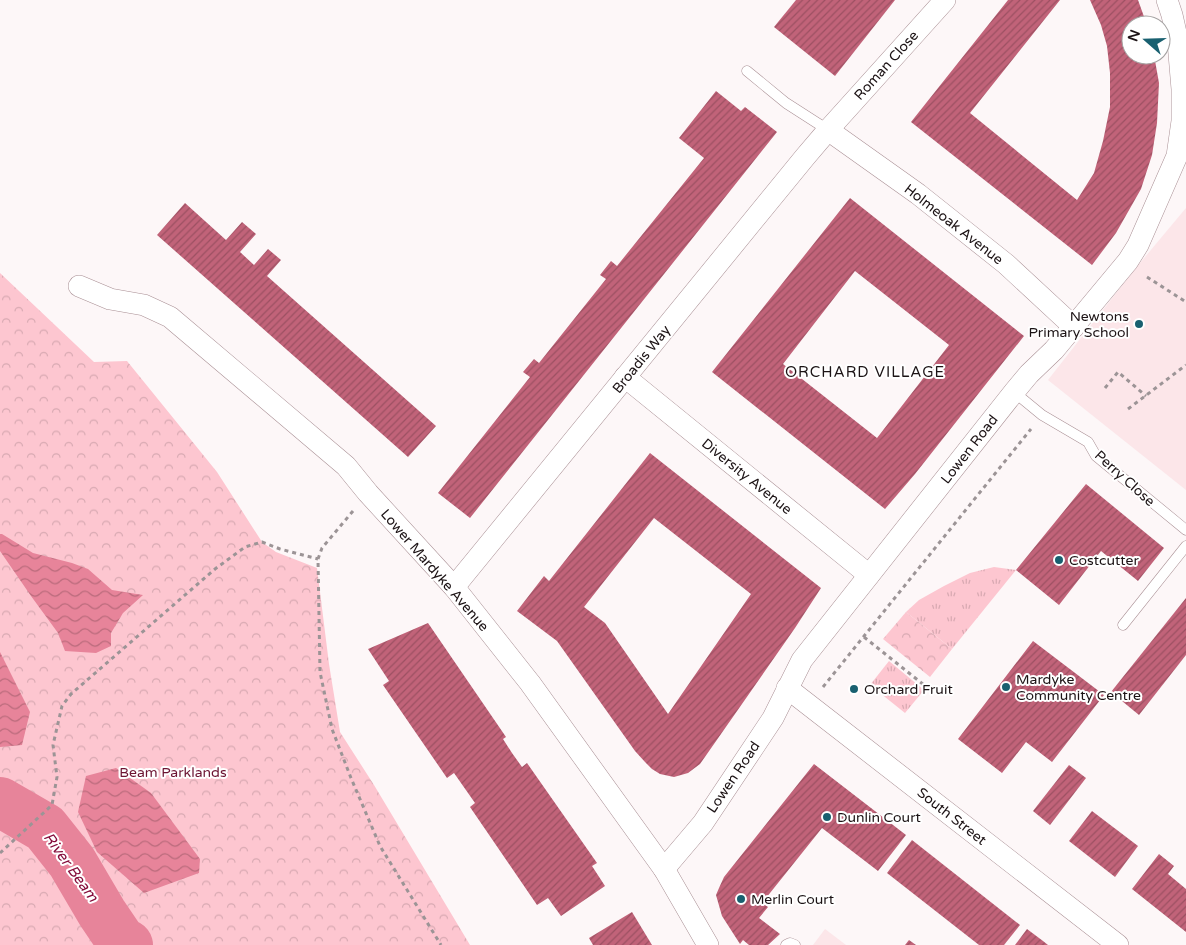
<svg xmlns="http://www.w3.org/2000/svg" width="1186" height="945" font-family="'Varela Round',sans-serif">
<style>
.built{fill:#fce6e9}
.grass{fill:url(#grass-tufts)}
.park{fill:url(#park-crowns)}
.water{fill:url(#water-waves)}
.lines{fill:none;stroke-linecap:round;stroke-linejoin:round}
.river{stroke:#e7849a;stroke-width:50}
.building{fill:url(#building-hatch);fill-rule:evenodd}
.lane-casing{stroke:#a98f94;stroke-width:11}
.street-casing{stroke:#a98f94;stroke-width:22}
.path{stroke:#9c9496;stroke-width:3;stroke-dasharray:4 4;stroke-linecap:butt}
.lane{stroke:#fff;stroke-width:10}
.street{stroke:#fff;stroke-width:21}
.poi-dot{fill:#196070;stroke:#fff;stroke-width:2}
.labels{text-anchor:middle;stroke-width:4;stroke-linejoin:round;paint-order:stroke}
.street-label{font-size:14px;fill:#1c1315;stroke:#fff}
.poi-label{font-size:14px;fill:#1c1315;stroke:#fff;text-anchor:start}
.park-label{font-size:14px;fill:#6c1432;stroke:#fff}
.neighbourhood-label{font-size:15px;letter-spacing:1px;fill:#1c1315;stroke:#fff}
.water-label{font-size:15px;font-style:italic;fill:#850d3b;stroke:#fff}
</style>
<defs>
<pattern id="grass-tufts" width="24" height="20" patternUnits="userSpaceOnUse" patternTransform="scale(1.25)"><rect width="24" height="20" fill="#fdc6d0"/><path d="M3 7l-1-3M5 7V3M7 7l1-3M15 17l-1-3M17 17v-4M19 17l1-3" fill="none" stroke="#d8a9b2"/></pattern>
<pattern id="park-crowns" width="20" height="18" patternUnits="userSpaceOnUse" patternTransform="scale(1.25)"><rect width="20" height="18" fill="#fdc6d0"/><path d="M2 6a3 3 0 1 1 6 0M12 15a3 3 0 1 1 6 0" fill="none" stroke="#d8a9b2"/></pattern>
<pattern id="water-waves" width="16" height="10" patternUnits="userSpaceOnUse" patternTransform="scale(1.25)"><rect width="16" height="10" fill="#e7849a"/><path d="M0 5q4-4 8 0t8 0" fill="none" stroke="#ba6b7c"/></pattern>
<pattern id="building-hatch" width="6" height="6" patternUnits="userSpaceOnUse" patternTransform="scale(1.25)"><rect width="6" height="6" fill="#c16379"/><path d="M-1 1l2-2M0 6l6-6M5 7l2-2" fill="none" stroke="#9c5062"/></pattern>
</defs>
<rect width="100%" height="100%" fill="#fdf7f8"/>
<g class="built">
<polygon points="1186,208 1186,490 1048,380 1135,269"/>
<polygon points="825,929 846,945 813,945"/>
</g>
<g class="grass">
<polygon points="994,567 1016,570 952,649 906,612 919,600 944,586 970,573"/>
<polygon points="889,661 924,690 905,713 870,685"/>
</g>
<g class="park">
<polygon points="0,273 94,362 127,361 217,472 262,542 276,552 317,568 329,664 340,732 374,785 470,945 0,945"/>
<polygon points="906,612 952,649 930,677 883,639"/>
</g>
<g class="water">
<polygon points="0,534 2,534 33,553 72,563 88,569 112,590 143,595 123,613 111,633 111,646 96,653 65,651 58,633 31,596 0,551"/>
<polygon points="0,652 30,712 22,745 0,747"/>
<polygon points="116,768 151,793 200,859 199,873 144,893 97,852 78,812 86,776"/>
</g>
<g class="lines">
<polyline class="river" points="0,802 45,828 72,862 102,913 121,941 128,945"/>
</g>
<g class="building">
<polygon points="796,0 895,0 835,76 774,27"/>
<polygon points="1008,0 1060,0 970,113 1077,200 1094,173 1103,141 1110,107 1110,73 1107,46 1101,25 1090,0 1138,0 1147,25 1131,25 1131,55 1154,55 1159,83 1157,123 1152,155 1141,189 1116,233 1092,265 911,122"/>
<polygon points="716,91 741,111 745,107 777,132 470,518 438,493 530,377 523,372 534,359 539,363 606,279 600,275 611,261 617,266 704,158 679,138"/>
<path d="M850 198 1024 336 915 474 885 509 712 372ZM855 271 949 345 877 438 783 364Z"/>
<polygon points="185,203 226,240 242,222 256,234 240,252 254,265 268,249 281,260 267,276 436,426 408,457 157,235"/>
<path d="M650 453 821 588 795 628 700 764 688 773 674 777 660 774 652 769 645 762 635 751 557 641 517 611 544 576 549 581ZM654 518 751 594 668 714 605 623 584 607Z"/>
<polygon points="1086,484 1164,548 1138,581 1101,551 1059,605 1016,570"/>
<polygon points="1186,598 1186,655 1139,715 1111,692"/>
<polygon points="428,623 506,737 503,739 512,753 522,767 527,763 597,863 592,866 605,886 561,916 548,898 537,905 470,807 475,803 454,773 447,778 383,685 389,681 368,649"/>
<polygon points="1033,641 1104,695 1052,762 1026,742 1002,773 958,739"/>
<polygon points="814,764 906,835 878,871 822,828 762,903 768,907 759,918 780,934 768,945 749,945 743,940 740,944 722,916 716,895 719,888 724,877"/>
<polygon points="1069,765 1086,778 1050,825 1033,811"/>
<polygon points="1092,811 1138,846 1115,877 1069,841"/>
<polygon points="912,840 1020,925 1004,945 979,945 887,873"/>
<polygon points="1159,854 1174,866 1168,874 1186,889 1186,932 1132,889"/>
<polygon points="632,912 652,945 593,945 589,938"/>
<polygon points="1027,929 1043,941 1048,945 1015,945"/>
<polygon points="909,940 916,945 905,945"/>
</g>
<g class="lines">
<defs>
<g id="lane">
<polyline points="747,71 786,103 828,130"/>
<polyline points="1014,392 1042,415 1088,442 1096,456 1186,530"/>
<polyline points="1123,625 1186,546"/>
<polyline points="786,945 790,943 795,945"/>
</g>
<g id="street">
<polyline points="828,130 918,194 1006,264 1074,327"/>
<polyline points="79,286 110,299 144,305 170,317 346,466 368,493 454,587 530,683 664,869 708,945"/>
<polyline points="625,377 869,575"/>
<polyline points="454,587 805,157 828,130 945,0"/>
<polyline points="787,688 1118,945"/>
<polyline points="664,869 703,823 773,718 802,660 1014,392 1029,374 1054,350 1128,261 1138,245 1177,156 1182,121 1182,89 1178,42 1172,15 1167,0"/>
</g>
</defs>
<use href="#lane" class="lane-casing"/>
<use href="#street" class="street-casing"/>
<g class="path">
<polyline points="1147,277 1186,302"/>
<polyline points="1105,388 1118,372 1146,396"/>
<polyline points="1128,409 1186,365"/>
<polyline points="353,511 322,548 318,559 320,672 332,729 351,778 380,846 441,945"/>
<polyline points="864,637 924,685"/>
<polyline points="823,687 1031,429"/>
<polyline points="0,853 52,805 57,777 53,745 62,706 71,694 215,569 245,547 262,542 280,549 318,559"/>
</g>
<use href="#lane" class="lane"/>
<use href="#street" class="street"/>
</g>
<g class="poi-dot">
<circle cx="1139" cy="324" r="5"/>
<circle cx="1059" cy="560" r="5"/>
<circle cx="1006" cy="687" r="5"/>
<circle cx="854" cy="689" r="5"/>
<circle cx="827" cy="817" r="5"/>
<circle cx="741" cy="899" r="5"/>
</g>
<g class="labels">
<g class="street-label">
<text transform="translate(886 65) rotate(-48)" y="5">Roman Close</text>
<text transform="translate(954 224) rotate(38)" y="5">Holmeoak Avenue</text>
<text transform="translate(641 359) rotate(-51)" y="5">Broadis Way</text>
<text transform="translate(969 449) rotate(-52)" y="5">Lowen Road</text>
<text transform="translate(747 476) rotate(39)" y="5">Diversity Avenue</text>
<text transform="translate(1125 478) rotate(42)" y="5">Perry Close</text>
<text transform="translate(435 570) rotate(49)" y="5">Lower Mardyke Avenue</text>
<text transform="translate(733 777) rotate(-56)" y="5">Lowen Road</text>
<text transform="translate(952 816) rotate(38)" y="5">South Street</text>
</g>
<g class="poi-label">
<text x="1129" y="321" text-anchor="end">Newtons<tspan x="1129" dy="16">Primary School</tspan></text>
<text x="1069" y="565">Costcutter</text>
<text x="1016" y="684">Mardyke<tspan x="1016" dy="16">Community Centre</tspan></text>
<text x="864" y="694">Orchard Fruit</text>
<text x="837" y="822">Dunlin Court</text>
<text x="751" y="904">Merlin Court</text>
</g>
<g class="park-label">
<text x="173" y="777">Beam Parklands</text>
</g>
<g class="neighbourhood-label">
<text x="865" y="377">ORCHARD VILLAGE</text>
</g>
<g class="water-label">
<text transform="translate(71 867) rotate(54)" y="5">River Beam</text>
</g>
</g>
<g transform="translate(1146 40) rotate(290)"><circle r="24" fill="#ffffff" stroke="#a4a1a1"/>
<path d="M0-4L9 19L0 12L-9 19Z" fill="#196070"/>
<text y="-8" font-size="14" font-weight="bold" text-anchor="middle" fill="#1c1315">N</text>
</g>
</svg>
